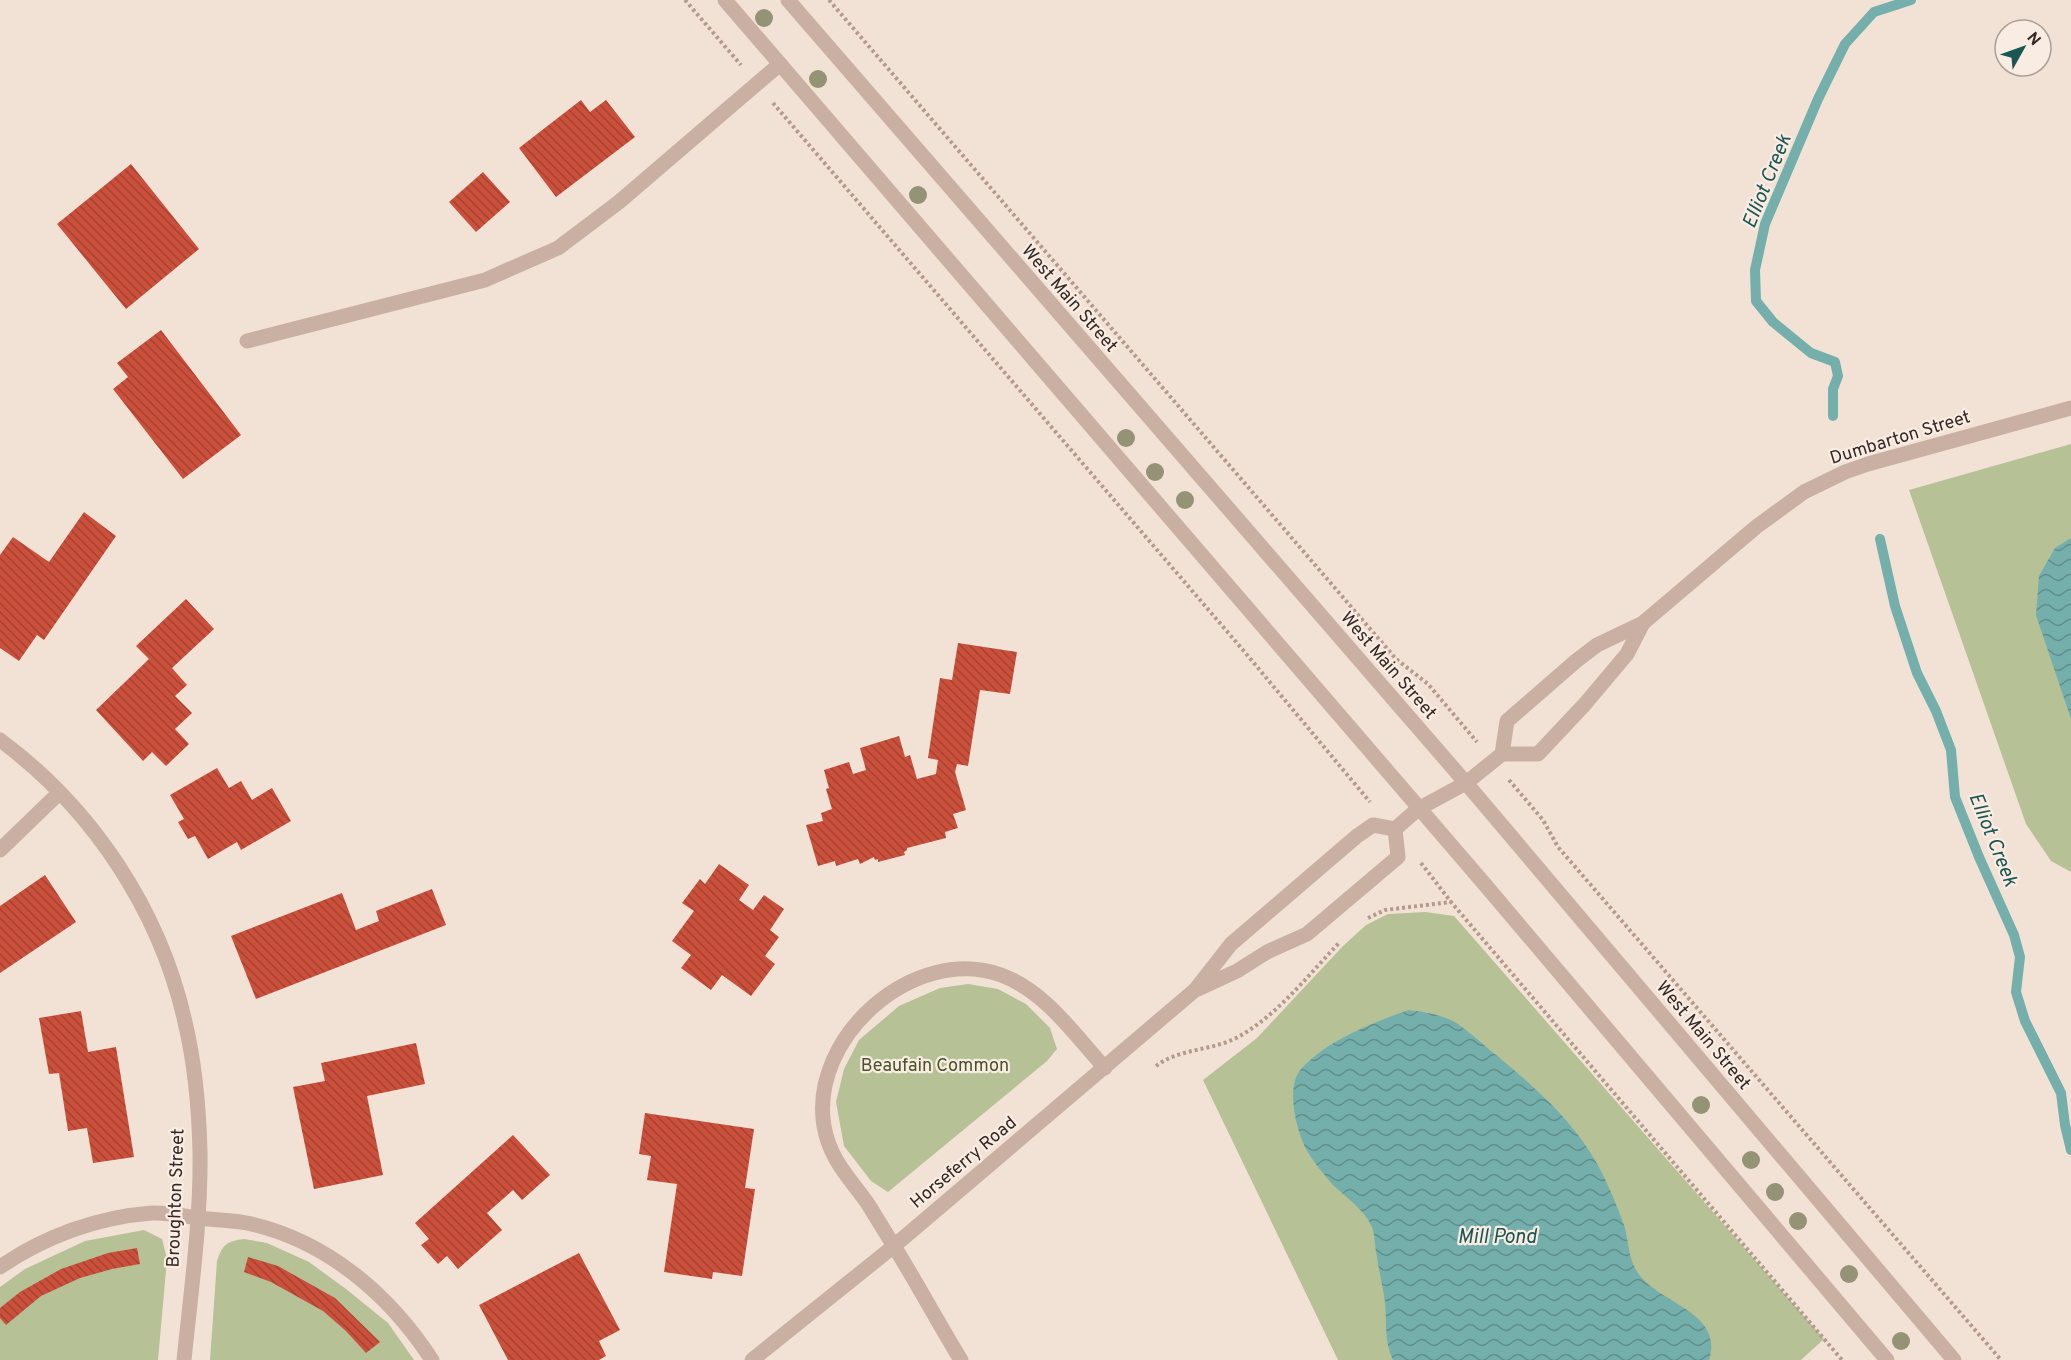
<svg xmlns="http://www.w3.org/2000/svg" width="2071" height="1360" font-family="Overpass,sans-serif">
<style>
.park{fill:#b6c196}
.water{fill:url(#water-waves)}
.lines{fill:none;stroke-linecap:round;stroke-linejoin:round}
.stream{stroke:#74afac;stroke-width:10}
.building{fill:url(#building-back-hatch)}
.path{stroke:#b59a8c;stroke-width:4;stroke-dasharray:3 3;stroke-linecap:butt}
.service{stroke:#cab0a2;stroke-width:15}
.minor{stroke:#cab0a2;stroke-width:15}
.tertiary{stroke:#cab0a2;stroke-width:15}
.tree{fill:#949376}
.labels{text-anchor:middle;stroke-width:4.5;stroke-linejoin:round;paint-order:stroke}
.street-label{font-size:18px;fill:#342825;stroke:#f9ece2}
.park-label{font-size:18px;fill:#475328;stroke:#f9ece2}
.water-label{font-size:20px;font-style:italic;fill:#195654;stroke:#f9ece2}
</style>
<defs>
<pattern id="water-waves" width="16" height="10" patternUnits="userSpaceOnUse" patternTransform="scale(1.5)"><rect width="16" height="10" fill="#74afac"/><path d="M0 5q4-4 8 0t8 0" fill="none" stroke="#608e8c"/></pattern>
<pattern id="building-back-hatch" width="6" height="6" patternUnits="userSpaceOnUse" patternTransform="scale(1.5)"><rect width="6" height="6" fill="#cb503b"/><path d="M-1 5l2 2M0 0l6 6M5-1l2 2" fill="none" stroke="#a64231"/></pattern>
</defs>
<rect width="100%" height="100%" fill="#f2e2d6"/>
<g class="park">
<polygon points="2071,444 2071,872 2051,861 2026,824 1909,490"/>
<polygon points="1425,912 1454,916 1824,1339 1801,1360 1338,1360 1203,1080 1257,1038 1342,947 1366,925 1388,914"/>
<polygon points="968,984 998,989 1026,1004 1050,1028 1057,1049 1047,1061 888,1192 871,1181 844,1146 836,1102 844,1069 859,1040 899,1006 940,988"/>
<polygon points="144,1230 162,1239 167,1259 158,1360 0,1360 0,1287 25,1269 85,1241"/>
<path d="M244 1239 267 1243 309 1262 346 1289 388 1323 414 1360H210L217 1261C222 1245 227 1241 244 1239Z"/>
</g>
<g class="water">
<polygon points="2071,538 2071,719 2036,615 2039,576 2055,548"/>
<path d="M1409 1010C1424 1012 1439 1014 1453 1021 1468 1030 1482 1044 1496 1055 1544 1095 1585 1131 1610 1190 1615 1202 1621 1216 1625 1228 1628 1241 1629 1257 1635 1268 1653 1304 1725 1309 1709 1360H1393C1384 1340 1387 1324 1385 1302 1383 1287 1379 1272 1377 1257 1375 1249 1375 1239 1373 1230 1367 1211 1345 1197 1331 1183 1324 1174 1315 1164 1309 1154 1297 1135 1284 1086 1302 1068 1328 1040 1374 1022 1409 1010Z"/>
</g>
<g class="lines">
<g class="stream">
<polyline points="1833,416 1833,389 1838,376 1835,362 1811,353 1773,322 1756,301 1755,270 1765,224 1818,99 1845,44 1874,12 1911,0"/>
<polyline points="1880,539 1895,606 1917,673 1936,711 1951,750 1955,797 1979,857 2014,935 2020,957 2016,992 2025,1021 2061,1093 2065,1125 2071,1150"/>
</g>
</g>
<g class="building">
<polygon points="581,100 590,112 606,100 635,137 556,197 519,148"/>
<polygon points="131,164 199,249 126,309 57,224"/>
<polygon points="483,172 510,202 476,232 449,202"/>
<polygon points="161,330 241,435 183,479 113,389 128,377 117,363"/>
<polygon points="84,512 116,536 44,640 37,635 19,661 0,648 0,555 13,537 49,562"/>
<polygon points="186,599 214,629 172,668 187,685 175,696 192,713 175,729 189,744 166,766 152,752 143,761 96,710 149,659 136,646"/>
<polygon points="958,643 1017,652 1010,694 980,690 968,766 957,764 955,772 966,810 953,814 958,828 945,832 946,838 907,848 907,850 904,852 905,855 878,862 878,859 875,860 874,857 860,864 858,859 836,866 835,861 818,866 806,825 823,821 821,813 832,809 826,789 829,788 824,770 849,762 853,774 866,770 860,748 899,736 905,757 910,755 917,779 936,774 938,760 928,758 940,678 952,680"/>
<polygon points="217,768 229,788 241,781 252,800 272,788 291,821 241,850 237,842 208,859 195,836 188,839 178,822 184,819 170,795"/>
<polygon points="719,864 749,885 739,900 753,910 764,895 784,909 770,930 779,937 765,956 775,964 751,996 722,975 711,990 681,968 691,955 672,941 694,911 682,903 700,879 705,884"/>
<polygon points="45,875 76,922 0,973 0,906"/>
<polygon points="432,889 446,925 256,999 231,936 342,893 356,930 379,921 376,911"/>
<polygon points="81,1011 88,1052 116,1047 134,1157 93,1163 87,1128 68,1131 59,1073 49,1074 39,1018"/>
<polygon points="416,1043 425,1084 367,1096 383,1175 314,1189 293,1087 325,1081 321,1063"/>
<polygon points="645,1113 754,1129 745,1188 755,1189 742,1276 713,1272 712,1279 664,1272 677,1184 647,1180 651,1156 639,1154"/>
<polygon points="513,1135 550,1175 522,1200 513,1190 487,1213 502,1230 458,1269 447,1256 438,1264 421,1245 429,1239 415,1223"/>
<polygon points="137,1248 140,1264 112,1269 80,1278 41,1296 6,1325 0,1318 0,1308 20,1292 61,1269 108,1253"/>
<polygon points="579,1253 620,1330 599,1341 606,1356 599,1360 508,1360 479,1305"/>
<polygon points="248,1257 278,1266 335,1298 380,1342 366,1353 346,1331 323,1311 271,1282 244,1272"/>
</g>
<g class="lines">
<g class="path">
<polyline points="685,0 741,65"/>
<polyline points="829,0 1396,659 1428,684 1477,742"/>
<polyline points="773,103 1243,650 1370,802"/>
<polyline points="1509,780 1543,820 1558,847 2001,1360"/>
<polyline points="1421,863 1451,902 1842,1360"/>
<polyline points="1368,918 1385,910 1451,902"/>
<path d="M1156 1066C1180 1048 1212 1051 1238 1037 1278 1015 1309 974 1340 942"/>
</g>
<g class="service">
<polyline points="247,341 485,280 558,248 619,202 780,64"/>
<polyline points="0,850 59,793"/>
</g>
<g class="minor">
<path d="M0 740C92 808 160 910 185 1022 195 1064 199 1109 200 1152 201 1221 191 1291 184 1360"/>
<polyline points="1502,754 1538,754 1585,704 1627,654 1643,623"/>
<polyline points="1395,829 1418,809 1466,783 1502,754 1507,721 1576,661 1597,645 1643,623 1756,527 1804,492 1845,472 1868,464 2071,408"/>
<polyline points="1198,989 1237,971 1267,952 1307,934 1398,857 1395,829"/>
<path d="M0 1267C45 1236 98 1217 152 1213 167 1212 183 1216 197 1218 214 1220 231 1220 247 1223 326 1240 389 1294 432 1360"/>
<polyline points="752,1360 894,1246 1195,990 1231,944 1357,836 1373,825 1395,829"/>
<path d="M961 1360C937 1321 916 1281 892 1243 884 1230 876 1217 868 1204 849 1177 830 1160 824 1126 809 1037 914 944 1001 975 1045 991 1074 1034 1105 1068"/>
</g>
<g class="tertiary">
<polyline points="725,0 1487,887 1887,1360"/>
<polyline points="788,0 1466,783 1954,1360"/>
</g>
</g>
<g class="tree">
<circle cx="764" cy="18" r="9"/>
<circle cx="818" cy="79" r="9"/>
<circle cx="918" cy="195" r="9"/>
<circle cx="1126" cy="438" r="9"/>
<circle cx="1155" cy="472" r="9"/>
<circle cx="1185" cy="500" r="9"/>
<circle cx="1701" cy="1105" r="9"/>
<circle cx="1751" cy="1160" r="9"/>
<circle cx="1775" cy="1192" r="9"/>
<circle cx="1798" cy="1221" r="9"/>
<circle cx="1849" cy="1274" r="9"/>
<circle cx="1901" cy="1341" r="9"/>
</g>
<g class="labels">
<g class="street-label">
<text transform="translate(1070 298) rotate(49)" y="6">West Main Street</text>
<text transform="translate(1900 437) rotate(-17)" y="6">Dumbarton Street</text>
<text transform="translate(1389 665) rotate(49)" y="6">West Main Street</text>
<text transform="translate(1704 1035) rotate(50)" y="6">West Main Street</text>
<text transform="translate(963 1162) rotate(-40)" y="6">Horseferry Road</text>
<text transform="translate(175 1198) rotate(-88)" y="6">Broughton Street</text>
</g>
<g class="park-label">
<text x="935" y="1071">Beaufain Common</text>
</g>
<g class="water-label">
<text transform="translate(1766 181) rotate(-68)" y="7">Elliot Creek</text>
<text transform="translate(1994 839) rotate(68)" y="7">Elliot Creek</text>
<text x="1497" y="1243">Mill Pond</text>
</g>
</g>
<g transform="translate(2023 48) rotate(50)"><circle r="28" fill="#f9ece2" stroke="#aa9e96" stroke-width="1.5"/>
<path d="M0-4.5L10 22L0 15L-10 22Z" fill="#195654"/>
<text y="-9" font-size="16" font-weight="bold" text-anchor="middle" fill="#342825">N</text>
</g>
</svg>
